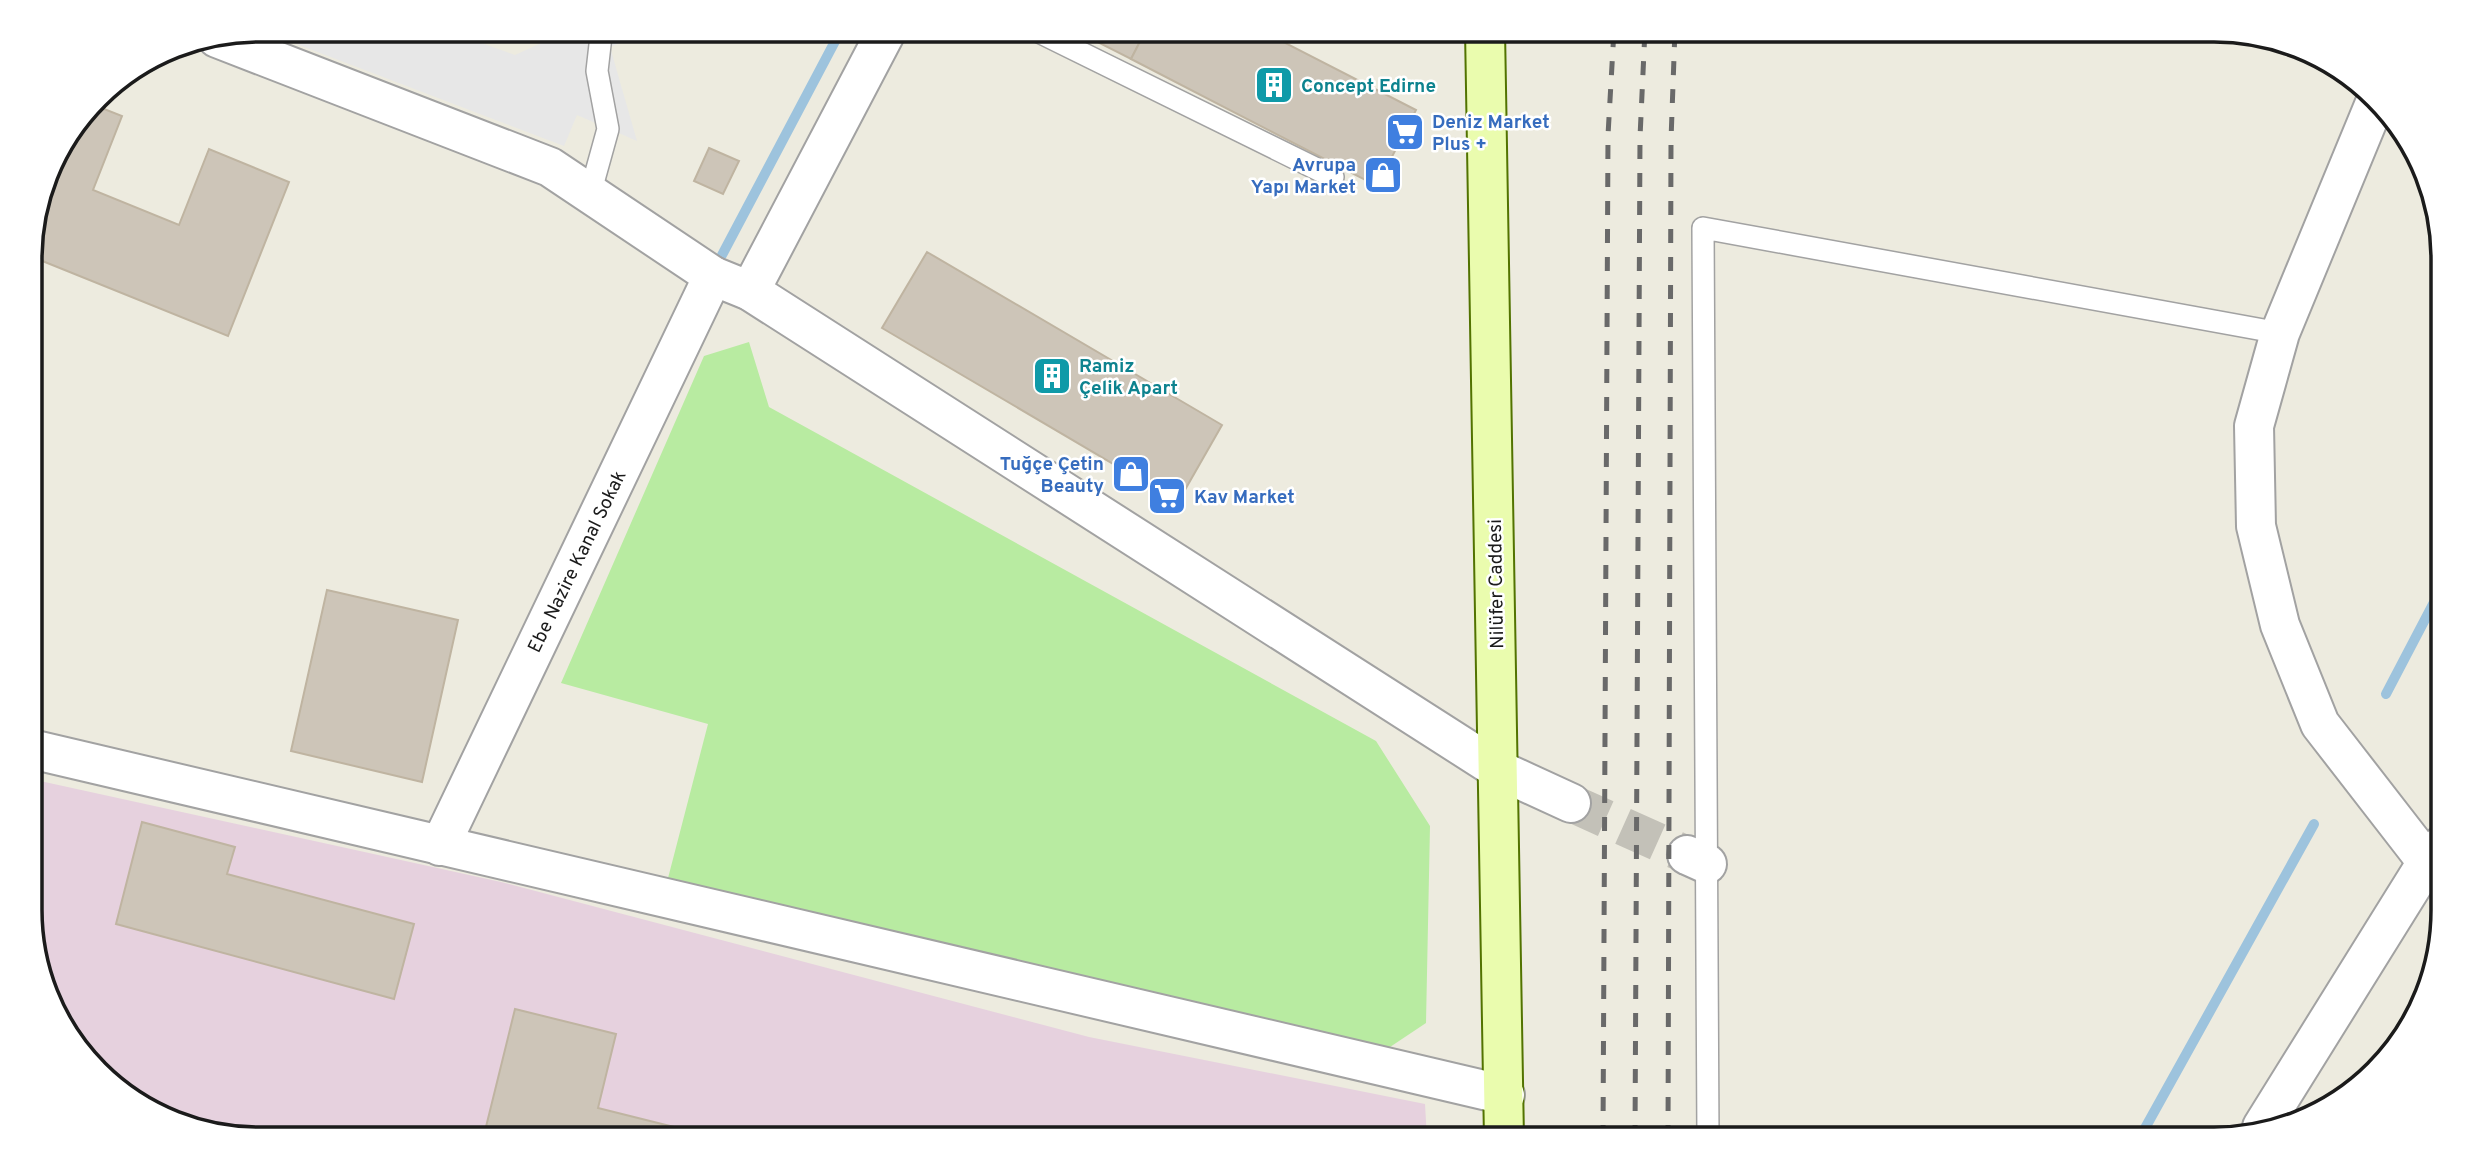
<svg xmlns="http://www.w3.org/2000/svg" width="2473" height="1169" font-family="Overpass,sans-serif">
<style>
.industrial{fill:#e6d1de}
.grass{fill:#b8eba1}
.parking{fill:#e7e7e7}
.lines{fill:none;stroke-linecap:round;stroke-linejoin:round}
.stream{stroke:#9dc3dd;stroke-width:10}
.building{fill:#cdc5b8;stroke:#bfb4a1;stroke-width:2}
.minor-tunnel{stroke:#c3c1b8;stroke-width:38;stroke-dasharray:38 19;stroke-linecap:butt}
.service-casing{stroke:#a2a2a2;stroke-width:24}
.minor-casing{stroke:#a2a2a2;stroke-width:42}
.tertiary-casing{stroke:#a2a2a2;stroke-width:42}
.secondary-casing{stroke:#527300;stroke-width:42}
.service{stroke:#fff;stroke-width:21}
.minor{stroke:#fff;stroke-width:38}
.tertiary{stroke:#fff;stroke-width:38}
.secondary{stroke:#eafcae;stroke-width:38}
.rail{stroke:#696969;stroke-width:5;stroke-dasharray:14 14;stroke-linecap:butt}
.labels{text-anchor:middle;stroke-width:5;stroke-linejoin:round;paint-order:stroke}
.culture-label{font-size:19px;font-weight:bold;fill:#0d838f;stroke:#fff;text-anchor:start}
.shop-label{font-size:19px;font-weight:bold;fill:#366cbe;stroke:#fff;text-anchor:start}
.street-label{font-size:19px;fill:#1b1b1b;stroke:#fff}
.rim{fill:none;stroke:#1b1b1b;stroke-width:3.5}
</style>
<rect width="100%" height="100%" fill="#edebdf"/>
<polygon class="industrial" points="31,779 501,882 1089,1037 1425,1104 1427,1139 259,1139 171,1122 77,1050 32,940"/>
<polygon class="grass" points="749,342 769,407 1376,741 1430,826 1426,1023 1378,1055 667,882 708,724 561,683 704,356"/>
<polygon class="parking" points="260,30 450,30 451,32 515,55 570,30 653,30 610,47 637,141 577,115 564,146"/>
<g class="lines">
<g class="stream">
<polyline points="722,255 841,30"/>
<polyline points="2386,694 2442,587"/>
<polyline points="2139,1139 2314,824"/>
</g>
</g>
<g class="building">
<polygon points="1074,30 1146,30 1131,59"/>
<polygon points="1146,30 1260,30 1416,110 1377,186 1131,59"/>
<polygon points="94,105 122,116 93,190 179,225 209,149 289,182 228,336 30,256 30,244 54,157"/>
<polygon points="709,148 739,161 723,194 694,181"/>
<polygon points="927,252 1222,425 1178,502 882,328"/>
<polygon points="327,590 458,620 422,782 291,751"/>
<polygon points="142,822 235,847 227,874 414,924 394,999 116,924"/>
<polygon points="515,1009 616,1034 598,1108 722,1139 483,1139"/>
</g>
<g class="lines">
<polyline class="minor-tunnel" points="1571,803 1687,855"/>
<defs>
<g id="service">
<polyline points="1035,30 1333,177"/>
<polyline points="590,194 608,129 597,71 601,36 607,30"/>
<polyline points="1708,1139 1703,228 2280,333"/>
</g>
<g id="minor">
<polyline points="2375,103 2280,333 2254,426 2256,526 2280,625 2320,724 2427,862"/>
<polyline points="750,291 887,30"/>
<polyline points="31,749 1505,1095"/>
<polyline points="440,846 713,276 750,291 1499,770 1571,803"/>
<polyline points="1687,855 1707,864"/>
<polyline points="2262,1127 2427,862 2443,844"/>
</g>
<polyline id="tertiary" points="217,38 550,167 713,276"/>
<polyline id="secondary" points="1485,30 1504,1139"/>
</defs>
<use href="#service" class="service-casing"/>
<use href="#minor" class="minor-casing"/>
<use href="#tertiary" class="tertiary-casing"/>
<use href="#secondary" class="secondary-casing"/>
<use href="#service" class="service"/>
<use href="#minor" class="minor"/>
<use href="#tertiary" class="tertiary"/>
<use href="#secondary" class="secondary"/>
<g class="rail">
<polyline points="1603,1139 1608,135 1614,30"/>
<polyline points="1635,1139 1640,137 1645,30"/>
<polyline points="1668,1139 1671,140 1675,30"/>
</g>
</g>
<defs>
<symbol id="building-square" viewBox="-11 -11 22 22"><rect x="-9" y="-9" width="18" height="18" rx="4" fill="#0f9aa8" stroke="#fff"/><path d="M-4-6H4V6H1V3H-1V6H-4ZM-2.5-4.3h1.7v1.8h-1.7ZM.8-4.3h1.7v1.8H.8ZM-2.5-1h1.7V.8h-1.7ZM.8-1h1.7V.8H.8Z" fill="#fff"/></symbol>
<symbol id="supermarket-square" viewBox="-11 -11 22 22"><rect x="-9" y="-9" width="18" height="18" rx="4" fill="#3f7fe0" stroke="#fff"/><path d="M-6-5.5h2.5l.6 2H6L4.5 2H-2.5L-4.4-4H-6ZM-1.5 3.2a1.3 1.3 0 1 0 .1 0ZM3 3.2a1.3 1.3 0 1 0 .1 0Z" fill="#fff"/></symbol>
<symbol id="shop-square" viewBox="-11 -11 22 22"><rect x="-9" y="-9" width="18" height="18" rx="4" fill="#3f7fe0" stroke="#fff"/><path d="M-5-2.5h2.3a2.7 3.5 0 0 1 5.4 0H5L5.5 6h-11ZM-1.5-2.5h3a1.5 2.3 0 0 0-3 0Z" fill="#fff"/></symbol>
</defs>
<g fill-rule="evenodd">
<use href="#building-square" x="1252" y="63" width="44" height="44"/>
<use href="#supermarket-square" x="1383" y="110" width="44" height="44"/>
<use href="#shop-square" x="1361" y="153" width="44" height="44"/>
<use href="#building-square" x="1030" y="354" width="44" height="44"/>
<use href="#shop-square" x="1109" y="452" width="44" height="44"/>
<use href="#supermarket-square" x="1145" y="474" width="44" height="44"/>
</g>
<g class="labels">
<g class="culture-label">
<text x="1301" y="92">Concept Edirne</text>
<text x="1079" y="372">Ramiz<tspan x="1079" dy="22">Çelik Apart</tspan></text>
</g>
<g class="shop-label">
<text x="1432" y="128">Deniz Market<tspan x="1432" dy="22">Plus +</tspan></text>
<text x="1356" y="171" text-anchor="end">Avrupa<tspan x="1356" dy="22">Yapı Market</tspan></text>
<text x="1104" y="470" text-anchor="end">Tuğçe Çetin<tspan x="1104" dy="22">Beauty</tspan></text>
<text x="1194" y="503">Kav Market</text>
</g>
<g class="street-label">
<text transform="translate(576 561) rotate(-64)" y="7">Ebe Nazire Kanal Sokak</text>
<text transform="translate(1495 584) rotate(-91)" y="7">Nilüfer Caddesi</text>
</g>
</g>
<path d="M0 0H2473V1169H0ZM259 42H2214A217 217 0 0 1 2431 259V910A217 217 0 0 1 2214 1127H259A217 217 0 0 1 42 910V259A217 217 0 0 1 259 42Z" fill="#fff" fill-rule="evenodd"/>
<path class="rim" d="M259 42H2214A217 217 0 0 1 2431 259V910A217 217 0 0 1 2214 1127H259A217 217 0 0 1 42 910V259A217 217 0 0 1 259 42Z"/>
</svg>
